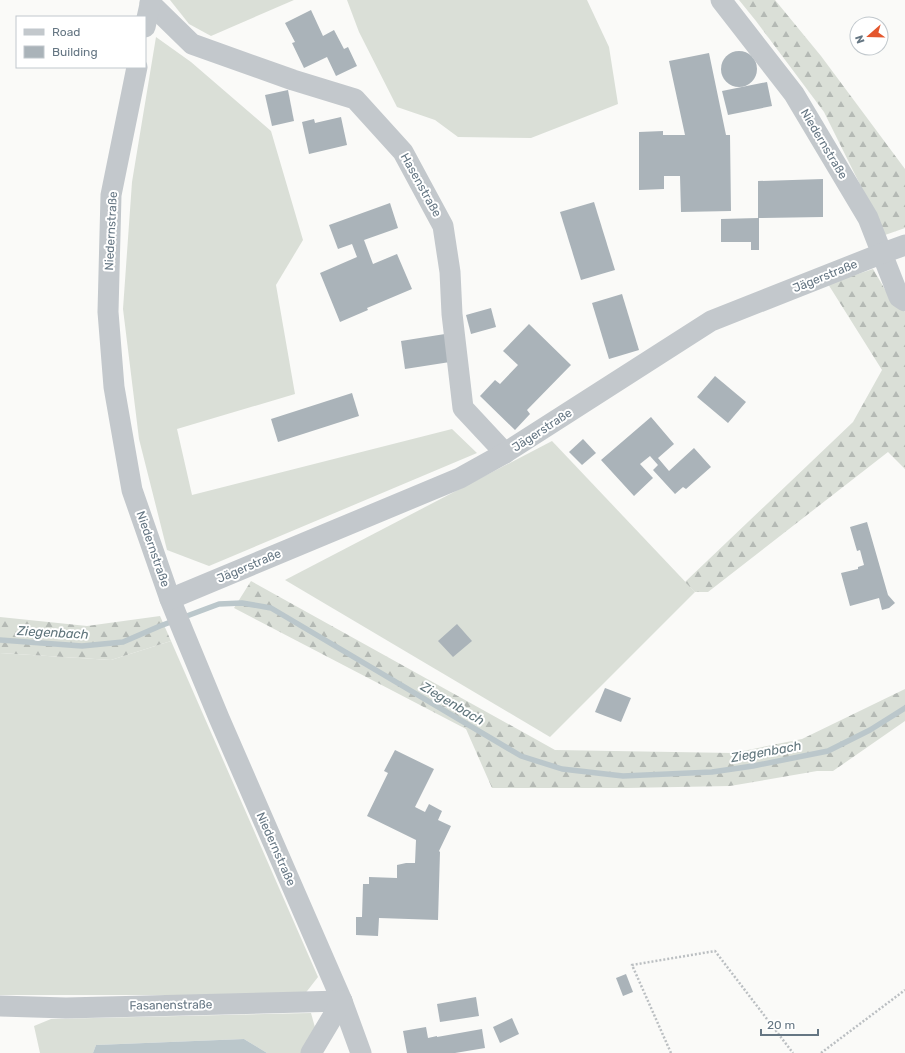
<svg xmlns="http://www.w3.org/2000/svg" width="905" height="1053" font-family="Rubik,sans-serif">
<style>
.grass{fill:#dadfd7}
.forest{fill:url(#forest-firs)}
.water{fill:#bbc7cb}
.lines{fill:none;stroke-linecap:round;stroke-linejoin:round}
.stream{stroke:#bbc7cb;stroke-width:5.5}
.building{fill:#aab3b9}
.path{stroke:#bbbfc2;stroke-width:2.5;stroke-dasharray:2 2;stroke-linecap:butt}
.street{stroke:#c3c8cc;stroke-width:21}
.labels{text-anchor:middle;stroke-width:4;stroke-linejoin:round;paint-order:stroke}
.street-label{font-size:12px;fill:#657683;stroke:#fff}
.water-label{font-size:13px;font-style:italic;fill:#60757c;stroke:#fff}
</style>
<defs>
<pattern id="forest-firs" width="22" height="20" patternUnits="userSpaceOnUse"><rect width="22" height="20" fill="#dadfd7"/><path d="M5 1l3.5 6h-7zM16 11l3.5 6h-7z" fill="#b4b9b4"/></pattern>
</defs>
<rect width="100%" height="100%" fill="#fafaf8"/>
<g class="grass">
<polygon points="170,0 294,0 211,36 189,24"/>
<polygon points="347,0 587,0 609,47 618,104 531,138 458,137 435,120 397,107 359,32"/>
<polygon points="156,37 191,62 271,131 303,240 276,285 295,394 177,429 192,495 452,429 477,453 209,566 167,550 139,439 123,309 132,182"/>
<polygon points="552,441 695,592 550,737 285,580"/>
<polygon points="171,641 318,977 304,995 0,995 0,653 111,660"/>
<polygon points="311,1013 316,1031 303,1053 267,1053 244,1039 96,1045 93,1053 40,1053 34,1026 51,1019"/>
</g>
<g class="forest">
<polygon points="739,0 775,0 821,56 905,169 905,228 885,235 824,112 756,21"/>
<polygon points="873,269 893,303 905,312 905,469 888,452 708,592 695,592 685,582 853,422 882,370 828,284"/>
<polygon points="251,581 555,750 733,753 802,739 905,689 905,721 833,771 817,771 730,786 626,788 492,788 466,729 234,608"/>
<polygon points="160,616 171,641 111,660 0,653 0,617 87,626"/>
</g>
<polygon class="water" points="244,1039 267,1053 93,1053 96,1045"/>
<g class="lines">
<polyline class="stream" points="0,640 82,646 123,642 160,626 219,604 242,603 271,608 521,756 562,769 623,776 712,772 753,766 828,751 870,730 905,708"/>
</g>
<g class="building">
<polygon points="311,10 323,36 334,30 344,49 348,47 357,66 336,76 327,57 304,68 292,43 295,42 285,23"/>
<circle cx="739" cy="69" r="18"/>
<polygon points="709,53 726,135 730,135 731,211 681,212 680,176 664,176 664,189 639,190 639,132 663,131 663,135 685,135 669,61"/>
<polygon points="767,82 772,106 728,115 722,91"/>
<polygon points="288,90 294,121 272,126 265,95"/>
<polygon points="341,117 347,145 309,154 302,122 314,119 315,123"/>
<polygon points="823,179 823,217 759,218 759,250 751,250 751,242 721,242 721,219 758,218 758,181"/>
<polygon points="594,202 615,270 581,280 560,212"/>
<polygon points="390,203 398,228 364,240 373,264 397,254 412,289 367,308 368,310 340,322 320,273 357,257 352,244 338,249 329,225"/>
<polygon points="622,294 639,350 609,359 592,303"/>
<polygon points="491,308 496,327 471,334 466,315"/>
<polygon points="529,324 571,365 527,410 530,414 515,430 480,396 495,380 500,384 518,365 503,351"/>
<polygon points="445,334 450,362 405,369 401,341"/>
<polygon points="715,376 746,402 728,423 697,397"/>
<polygon points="352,393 359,416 278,442 271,419"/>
<polygon points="651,417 674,444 658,458 669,471 694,448 711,467 686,489 683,487 675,494 653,470 658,465 650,456 640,464 653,478 634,496 601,460"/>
<polygon points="583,439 596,453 582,465 569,452"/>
<polygon points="867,522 888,595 895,603 889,608 882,610 879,598 850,606 841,573 858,569 858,567 864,565 860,550 857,551 850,527"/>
<polygon points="457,624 472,641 453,657 438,641"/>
<polygon points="605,688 631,698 621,722 595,712"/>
<polygon points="395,750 434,769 415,807 425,812 429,804 442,811 438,820 451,826 439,851 440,852 438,920 379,918 378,936 356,935 356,917 362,917 363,884 369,884 369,877 397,878 397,865 406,863 415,863 416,840 367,816 388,773 384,771"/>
<polygon points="626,974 633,992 623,996 616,978"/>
<polygon points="476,997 479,1016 440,1022 437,1004"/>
<polygon points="512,1018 519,1034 500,1043 493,1027"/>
<polygon points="426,1027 428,1038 437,1036 437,1037 482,1029 485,1048 455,1053 407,1053 403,1031"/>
</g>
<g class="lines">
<g class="path">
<polyline points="671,1053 632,965 715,951 793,1053"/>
<polyline points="821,1053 905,990"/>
</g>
<g class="street">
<polyline points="721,0 794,94 868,218 899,297 905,301"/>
<polyline points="150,3 192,44 293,80 355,99 403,152 443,226 450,272 452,314 463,408 505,453"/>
<polyline points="145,27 151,0"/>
<polyline points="137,67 111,195 108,312 114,387 132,490 170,599 183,631 219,718 342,1001 361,1053"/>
<polyline points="170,599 460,478 505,453 711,321 883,253 905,245"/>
<polyline points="0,1006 66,1008 342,1001"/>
<polyline points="311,1053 342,1001"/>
</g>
</g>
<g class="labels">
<g class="street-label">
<text transform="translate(824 144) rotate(59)" y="4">Niedernstraße</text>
<text transform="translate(421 185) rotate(61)" y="4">Hasenstraße</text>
<text transform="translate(111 231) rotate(-87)" y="4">Niedernstraße</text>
<text transform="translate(825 276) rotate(-22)" y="4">Jägerstraße</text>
<text transform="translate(542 430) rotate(-33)" y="4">Jägerstraße</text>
<text transform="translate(153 549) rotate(71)" y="4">Niedernstraße</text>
<text transform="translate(249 566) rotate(-23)" y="4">Jägerstraße</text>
<text transform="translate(276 849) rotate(66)" y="4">Niedernstraße</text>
<text transform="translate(171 1005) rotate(-1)" y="4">Fasanenstraße</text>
</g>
<g class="water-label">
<text transform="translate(53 632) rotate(3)" y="5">Ziegenbach</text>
<text transform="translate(453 703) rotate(31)" y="5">Ziegenbach</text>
<text transform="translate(766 751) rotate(-10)" y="5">Ziegenbach</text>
</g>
</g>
<rect x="16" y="16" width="130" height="52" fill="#ffffff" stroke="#c1c8cd"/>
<rect x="24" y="29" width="20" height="6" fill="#c3c8cc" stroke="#c1c8cd"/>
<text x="52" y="36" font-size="12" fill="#657683">Road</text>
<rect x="24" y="46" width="20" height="12" fill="#aab3b9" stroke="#c1c8cd"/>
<text x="52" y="56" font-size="12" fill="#657683">Building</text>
<g transform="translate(869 36) rotate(250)"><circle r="19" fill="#ffffff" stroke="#c1c8cd"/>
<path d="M0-3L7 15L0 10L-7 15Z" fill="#e4572e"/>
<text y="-6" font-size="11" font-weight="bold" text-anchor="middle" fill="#657683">N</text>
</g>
<path d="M761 1029v6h57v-6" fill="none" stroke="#657683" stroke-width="2"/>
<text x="767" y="1029" font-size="12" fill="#657683" stroke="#ffffff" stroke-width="3" paint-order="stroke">20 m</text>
</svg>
